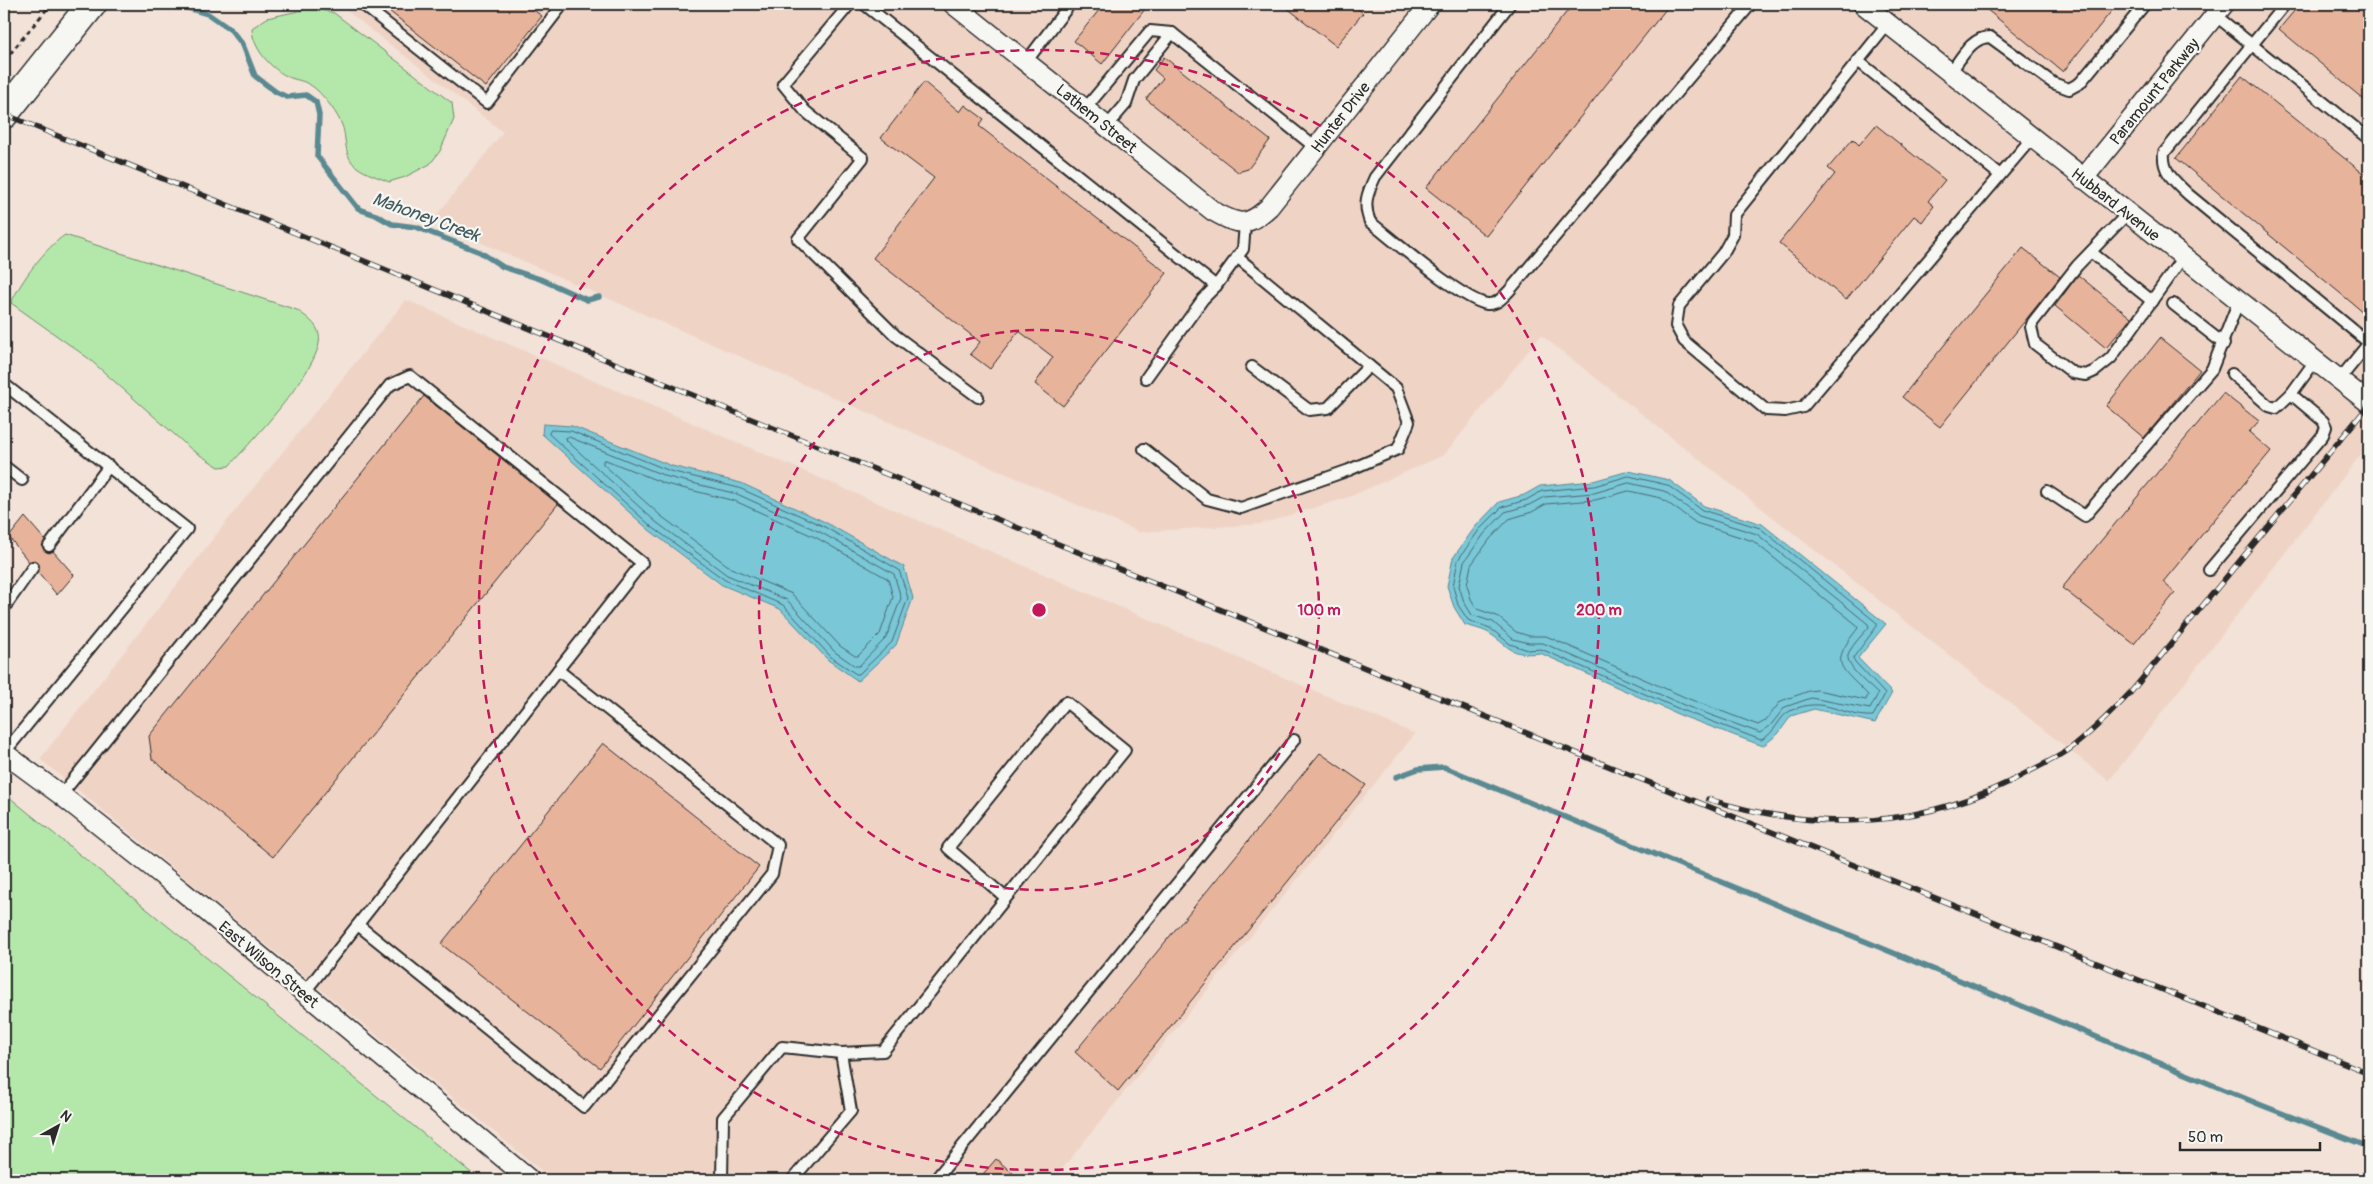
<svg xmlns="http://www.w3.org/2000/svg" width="2373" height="1184" font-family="Pangolin,sans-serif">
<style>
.built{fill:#efd4c6}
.green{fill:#b4e8aa;stroke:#708a6a}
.water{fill:#79c7d7;stroke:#5a8992}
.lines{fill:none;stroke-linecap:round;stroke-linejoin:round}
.shore{stroke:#4a6970;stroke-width:1}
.stream{stroke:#5a8992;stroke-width:5.5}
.building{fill:#e8b39b;stroke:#2b2b2b}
.lane-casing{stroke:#2b2b2b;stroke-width:14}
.street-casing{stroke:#2b2b2b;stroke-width:22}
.secondary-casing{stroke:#2b2b2b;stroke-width:31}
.path{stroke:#2b2b2b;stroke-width:3;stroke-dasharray:5 4;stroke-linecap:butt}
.lane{stroke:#f6f6f2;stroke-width:10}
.street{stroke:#f6f6f2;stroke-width:19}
.secondary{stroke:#f6f6f2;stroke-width:28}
.rail-casing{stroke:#2b2b2b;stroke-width:5.5}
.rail{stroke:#f6f6f2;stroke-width:4;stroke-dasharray:11;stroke-linecap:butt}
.ring{fill:none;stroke:#c2185b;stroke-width:2.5;stroke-dasharray:9 6}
.labels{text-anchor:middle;stroke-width:4.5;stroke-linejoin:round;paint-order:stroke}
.street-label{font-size:16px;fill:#2b2b2b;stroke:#f6f6f2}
.water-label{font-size:18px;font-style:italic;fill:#425a5f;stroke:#f6f6f2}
.centre{fill:#c2185b;stroke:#f6f6f2;stroke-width:2.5}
.ring-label{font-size:15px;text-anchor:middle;font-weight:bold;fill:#c2185b;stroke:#f6f6f2;stroke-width:4.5;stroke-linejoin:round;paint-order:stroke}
</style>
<rect width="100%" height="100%" fill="#f2e2d8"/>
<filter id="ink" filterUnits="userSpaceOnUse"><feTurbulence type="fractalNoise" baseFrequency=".02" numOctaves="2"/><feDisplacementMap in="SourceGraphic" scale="10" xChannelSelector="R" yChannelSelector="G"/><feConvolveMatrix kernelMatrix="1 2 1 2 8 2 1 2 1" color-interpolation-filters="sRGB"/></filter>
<g filter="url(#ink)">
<g class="built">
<polygon points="338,4 2369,4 2369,444 2109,781 1541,335 1444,455 1349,497 1261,524 1139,532 432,221 503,132"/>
<polygon points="406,300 1415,734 1053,1180 553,1180 40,759 238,507"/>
</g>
<g class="green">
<path d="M312 8 334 13 452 103 454 119 440 151 430 164 405 177 389 182C379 177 366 174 357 167 343 157 347 137 342 125 337 113 327 100 317 90 309 83 303 81 294 79 274 73 252 49 252 28L267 18Z"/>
<path d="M65 235 297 310C306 317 317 323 319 335 326 363 249 444 229 466L219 467 192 450 88 358 11 303C21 281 45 248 65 235Z"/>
<polygon points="4,793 480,1180 4,1180"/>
</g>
<g class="water">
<polygon points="543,424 572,426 672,466 741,483 825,522 904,567 913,598 896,645 858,681 828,660 780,609 722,585 649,530 542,434"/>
<path d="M1629 471 1669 480 1704 506 1762 524 1886 624 1858 658 1892 693 1875 723 1814 709 1791 716 1778 734 1763 746 1682 716 1540 653C1509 657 1509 645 1487 632 1481 629 1472 627 1465 625L1454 607 1447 586 1453 558 1475 527 1499 502 1524 495 1540 486 1593 481Z"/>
</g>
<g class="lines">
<g class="shore">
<polygon points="551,430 571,431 670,471 739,488 823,526 899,570 908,598 892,642 859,674 856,674 831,657 783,605 725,580 652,527 549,434"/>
<polygon points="569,437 668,477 737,494 820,532 894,574 901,598 886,638 859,666 855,666 835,652 787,600 727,575 656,522 567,441 566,438"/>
<polygon points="606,460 666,484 735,501 817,538 888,579 893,597 880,634 858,656 855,656 840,646 792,594 731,568 661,516 603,464 603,461"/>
<path d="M1629 476 1667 485 1702 510 1760 528 1877 623V626L1853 658 1855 662 1885 694 1873 716C1843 718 1825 694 1790 711 1779 716 1775 734 1761 740L1684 711 1541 649 1528 650 1510 644 1490 628 1468 620 1458 605 1453 586 1458 560 1479 530 1502 507 1526 500 1542 491 1594 486Z"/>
<path d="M1629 483 1664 491 1699 516 1757 534 1868 624 1869 627C1862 635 1854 643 1849 652 1842 665 1869 685 1878 694L1870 709 1811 698 1785 707 1770 726 1760 733 1686 706 1543 643H1529L1513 639 1493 622 1472 615 1464 602 1459 586 1464 562 1484 534 1505 512 1529 505 1544 497 1594 493Z"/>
<path d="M1629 491 1661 498 1696 523 1753 541 1857 625 1858 628C1829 665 1839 665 1868 695L1866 700 1817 690 1809 691 1781 701 1765 721 1758 725 1689 699 1546 636H1529L1516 632 1497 616 1477 609 1471 599 1467 585 1471 565 1490 539 1509 519 1532 512 1546 504 1595 500Z"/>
</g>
<g class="stream">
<polyline points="175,4 208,14 231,30 243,45 255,76 276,92 287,97 306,95 316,102 319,115 317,156 358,208 364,211 376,215 392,224 416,227 480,252 503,267 540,279 587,300 599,297"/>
<polyline points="1396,777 1418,769 1444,767 2261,1105 2369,1147"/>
</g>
</g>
<g class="building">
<polygon points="380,4 525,4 542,16 486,87"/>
<polygon points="1104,4 1149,4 1102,64 1074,41"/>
<polygon points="1282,4 1352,4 1363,13 1336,46"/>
<polygon points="1573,4 1670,4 1486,236 1426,188"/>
<polygon points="1980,4 2117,4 2063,72"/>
<polygon points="2300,4 2369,4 2369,104 2279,29"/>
<polygon points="1164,57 1270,140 1248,169 1238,172 1146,99 1163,78 1154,70"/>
<polygon points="2242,76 2369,178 2369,317 2176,158"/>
<polygon points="924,82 960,112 965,105 984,119 979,126 1167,273 1063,406 1035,384 1053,357 1019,331 990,369 970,354 980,342 873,258 934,178 881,138"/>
<polygon points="1876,125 1945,180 1928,201 1934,206 1922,222 1914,216 1846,300 1779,243 1835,174 1828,168 1853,139 1859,145"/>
<polygon points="2023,248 2060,277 1940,427 1902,397"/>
<polygon points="2078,275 2131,318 2106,348 2055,306"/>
<polygon points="2160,338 2200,370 2144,438 2106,406"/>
<polygon points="2223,393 2259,421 2249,432 2271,451 2163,582 2175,593 2134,644 2062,588"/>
<polygon points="424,396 558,504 273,857 152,759 149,736"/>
<polygon points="25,517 45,540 42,546 45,551 49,553 53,551 74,575 57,595 38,572 39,564 34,560 29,562 9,537"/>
<polygon points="603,743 759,867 600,1068 441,944"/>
<polygon points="1320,753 1366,785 1118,1091 1075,1052"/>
<polygon points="996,1159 1021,1180 978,1180"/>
</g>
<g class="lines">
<defs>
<g id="lane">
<polyline points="362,4 487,103 563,4"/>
<polyline points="850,4 783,84 805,111 863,158 798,239 896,336 978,397"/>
<polyline points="864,4 1216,286"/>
<path d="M1510 4 1375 177C1367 194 1363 204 1370 222 1393 240 1462 300 1487 304 1497 305 1503 297 1509 291L1751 4"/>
<path d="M2285 4 2164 153C2162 173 2176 182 2189 195L2369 343"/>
<polyline points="2215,15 2369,139"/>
<polyline points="1888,24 1734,215 1733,235 1723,253 1679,306 1676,326 1684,341 1766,410 1785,411 1803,407 2032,138"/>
<polyline points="1858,61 2000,175"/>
<polyline points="1026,62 1070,4"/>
<path d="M1950 73C1961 59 1971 37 1990 37L2053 83 2069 89 2080 83 2145 4"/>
<polyline points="1085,109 1150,31 1172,33 1316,148"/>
<polyline points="1107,126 1126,104 1134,80 1172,33"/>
<polyline points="2128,213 2077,266 2033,322 2031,327 2035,344 2073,373 2086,375 2095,371 2111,358 2183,257"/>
<polyline points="2091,252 2152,301"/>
<polyline points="2173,304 2224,344"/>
<polyline points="1252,367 1309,410 1328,408 1369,366"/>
<polyline points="2232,374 2269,406 2276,408 2291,394 2315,361"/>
<polyline points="1146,378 1203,299 1216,286 1243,249 1245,224"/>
<polyline points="2339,380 2369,343"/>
<polyline points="4,384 187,529 4,753"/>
<polyline points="1144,449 1207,499 1241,508 1349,470 1398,449 1409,422 1396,388 1237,257"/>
<polyline points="4,466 22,480"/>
<polyline points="2047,491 2085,516 2212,369 2239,300"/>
<polyline points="49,546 109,466"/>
<polyline points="2209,570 2323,435 2326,427 2323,421 2291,394"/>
<polyline points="4,608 33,567"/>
<polyline points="61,795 390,385 410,376 642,563 304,993"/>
<polyline points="358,925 584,1107 772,874 778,845 558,670"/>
<polyline points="841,1053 883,1051 1125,750 1066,702 948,848 1006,898"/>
<polyline points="722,1180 723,1118 782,1047 841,1053 851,1111 792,1180"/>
<polyline points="935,1180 1294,740"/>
</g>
<g id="street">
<path d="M953 4 1213 211C1238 225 1247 228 1269 207L1430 4"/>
<polyline points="1863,4 2369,403"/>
<polyline points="2083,179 2224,4"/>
<polyline points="4,753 61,795 182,891 530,1180"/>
</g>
<polyline id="secondary" points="4,114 92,4"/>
</defs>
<use href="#lane" class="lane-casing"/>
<use href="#street" class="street-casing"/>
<use href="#secondary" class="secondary-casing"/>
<polyline class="path" points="4,61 51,4"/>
<use href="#lane" class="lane"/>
<use href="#street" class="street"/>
<use href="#secondary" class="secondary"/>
<defs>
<g id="rail">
<polyline points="4,114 1016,527 2369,1073"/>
<path d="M1708 799C1820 834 1926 829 2030 771 2042 765 2055 759 2067 751 2090 734 2111 713 2131 692L2369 405"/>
</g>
</defs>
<use href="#rail" class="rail-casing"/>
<use href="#rail" class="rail"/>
</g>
</g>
<g class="ring">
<circle cx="1039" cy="610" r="280"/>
<circle cx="1039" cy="610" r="560"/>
</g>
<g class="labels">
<g class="street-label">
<text transform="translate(2154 91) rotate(-51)" y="6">Paramount Parkway</text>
<text transform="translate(1340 117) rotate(-52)" y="6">Hunter Drive</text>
<text transform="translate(1097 118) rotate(39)" y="6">Lathem Street</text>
<text transform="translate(2116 204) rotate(38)" y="6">Hubbard Avenue</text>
<text transform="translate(269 964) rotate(40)" y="6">East Wilson Street</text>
</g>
<g class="water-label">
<text transform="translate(426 217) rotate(20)" y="6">Mahoney Creek</text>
</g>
</g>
<circle cx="1039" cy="610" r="8" class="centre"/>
<g class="ring-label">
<text x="1319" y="615">100 m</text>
<text x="1599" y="615">200 m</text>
</g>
<rect width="2373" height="1184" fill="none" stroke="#f6f6f2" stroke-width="20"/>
<rect x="10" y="10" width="2353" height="1164" fill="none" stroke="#2b2b2b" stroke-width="2" filter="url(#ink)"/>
<g transform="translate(58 1126) rotate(39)" stroke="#f6f6f2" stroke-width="4" paint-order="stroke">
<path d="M0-4L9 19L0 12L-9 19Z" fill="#2b2b2b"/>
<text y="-8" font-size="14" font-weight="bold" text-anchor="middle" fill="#2b2b2b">N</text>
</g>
<path d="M2180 1142v8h140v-8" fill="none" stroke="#2b2b2b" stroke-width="2.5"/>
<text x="2188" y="1142" font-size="15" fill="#2b2b2b" stroke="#f6f6f2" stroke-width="4" paint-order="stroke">50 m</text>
</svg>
